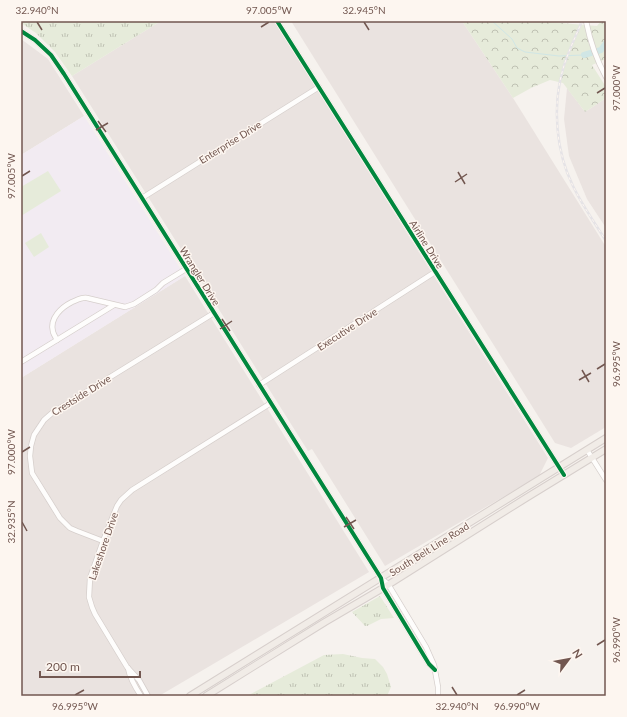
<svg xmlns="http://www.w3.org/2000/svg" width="627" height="717" font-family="Lato,sans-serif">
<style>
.industrial{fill:#eae3e0}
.education{fill:#f2ebf2}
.grass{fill:url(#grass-tufts)}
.forest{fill:url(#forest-crowns)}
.pitch{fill:#e6ebda}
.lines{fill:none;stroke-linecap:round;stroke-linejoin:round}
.stream{stroke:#d0e6e5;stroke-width:1}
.river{stroke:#d0e6e5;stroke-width:6}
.minor-casing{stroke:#d6cfcc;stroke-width:6}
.major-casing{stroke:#d7cfcc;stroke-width:8}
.minor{stroke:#fefdfc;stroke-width:4.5}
.major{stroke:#f1ece7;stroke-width:6}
.rail-casing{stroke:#e5e3e6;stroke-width:2.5}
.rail{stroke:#fdf6f0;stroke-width:1;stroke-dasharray:3;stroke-linecap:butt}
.cycleway-casing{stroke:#fdf6f0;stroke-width:6}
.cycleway{stroke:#00873e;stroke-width:4}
.ticks{fill:none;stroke:#725750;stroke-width:1.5}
.labels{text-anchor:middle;stroke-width:3;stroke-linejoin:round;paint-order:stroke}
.street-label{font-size:10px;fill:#725750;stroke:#fdf6f0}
.neatline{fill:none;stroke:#725750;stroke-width:1.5}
.ticks-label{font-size:10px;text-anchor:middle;fill:#725750}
</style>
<defs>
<pattern id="grass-tufts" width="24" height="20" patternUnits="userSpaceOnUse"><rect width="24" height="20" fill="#e6ebda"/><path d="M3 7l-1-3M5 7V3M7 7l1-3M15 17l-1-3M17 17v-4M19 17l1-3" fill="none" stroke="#bfc1b3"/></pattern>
<pattern id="forest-crowns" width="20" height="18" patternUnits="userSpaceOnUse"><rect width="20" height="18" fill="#e6ebda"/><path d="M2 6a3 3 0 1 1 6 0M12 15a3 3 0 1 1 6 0" fill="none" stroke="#bfc1b3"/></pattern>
</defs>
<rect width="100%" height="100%" fill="#f6f2ee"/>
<g class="industrial">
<polygon points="161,21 274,21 548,458 539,476 385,566 312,449 308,451 72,76"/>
<polygon points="291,21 462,21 513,98 606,247 606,427 571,448 555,443"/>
<polygon points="21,39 48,59 84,116 21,155"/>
<polygon points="567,88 585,112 606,98 606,228 587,199 569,156 564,119"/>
<polygon points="185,276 369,572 159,696 21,696 21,378"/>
</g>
<polygon class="education" points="84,116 185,276 21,378 21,155"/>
<g class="grass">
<polygon points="21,21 161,21 72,76 55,52 36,33 21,23"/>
<polygon points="380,596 394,618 381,619 367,626 365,626 352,612"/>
<polygon points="343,654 362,658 375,659 383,667 387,674 391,687 387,696 247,696 324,655"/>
</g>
<polygon class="forest" points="462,21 539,21 573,24 597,26 601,21 606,21 606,59 592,65 606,87 606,98 585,112 563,83 550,80 531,88 513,98"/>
<g class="pitch">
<polygon points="48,171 61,191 21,216 21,187"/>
<polygon points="41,233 49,247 34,257 25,243"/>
</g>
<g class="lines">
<polyline class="stream" points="492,21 512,39 517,48 525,52 559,56 584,55"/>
<polyline class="river" points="584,55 601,50 606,43"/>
<defs>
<g id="minor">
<polyline points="277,21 564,475"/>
<path d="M586 21C590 41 596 59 606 77"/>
<polyline points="21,31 35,40 51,55 64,74 381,578 383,588 429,664 435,670"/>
<polyline points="142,198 319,87"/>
<path d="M57 340C56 338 54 335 53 332 49 318 62 307 72 302 77 300 82 297 87 298L125 307 134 304 156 290 163 283 186 269"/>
<polyline points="21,362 114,305"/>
<polyline points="259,385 435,272"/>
<polyline points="587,450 606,480"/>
<polyline points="103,541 77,531 70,528 60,518 32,473 30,456 31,446 34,435 44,420 52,413 214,313"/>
<polyline points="381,578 388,584 426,647 434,665 438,687 438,696"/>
<path d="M128 668C130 679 135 687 141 696"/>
<polyline points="148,696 139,680 127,667 95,614 92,607 89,597 90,578 103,541 117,506 121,500 132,490 271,403"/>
</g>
<g id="major">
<polyline points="190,696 606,438"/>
<polyline points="206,696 325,622 383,588 526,498 606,449"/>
</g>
</defs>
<use href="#minor" class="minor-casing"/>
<use href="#major" class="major-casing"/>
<use href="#minor" class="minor"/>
<use href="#major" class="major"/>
<defs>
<path id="rail" d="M582 21C576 36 567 54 563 69 552 106 556 152 573 186 582 205 595 223 606 241"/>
</defs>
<use href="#rail" class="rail-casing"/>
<use href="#rail" class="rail"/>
<defs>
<g id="cycleway">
<polyline points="277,21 564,475"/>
<polyline points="21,31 35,40 51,55 64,74 381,578 383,588 429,664 435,670"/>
</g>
</defs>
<use href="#cycleway" class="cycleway-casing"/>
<use href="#cycleway" class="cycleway"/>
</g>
<path class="ticks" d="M37 22 42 30M364 22 369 30M261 27 269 22M597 93 605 88M98 121 106 132M96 130 108 123M458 172 465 184M22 176 30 171M455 182 467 174M222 319 230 331M220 329 232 321M597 369 605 364M582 370 589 382M579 380 591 373M22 452 30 447M346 517 354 529M22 522 27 531M344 527 356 520M597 645 605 640M452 687 457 695M75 695 84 690M517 695 525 690"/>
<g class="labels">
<g class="street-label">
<text transform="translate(230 142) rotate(-32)" y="4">Enterprise Drive</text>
<text transform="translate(427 244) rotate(58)" y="4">Airline Drive</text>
<text transform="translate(200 276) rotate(58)" y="4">Wrangler Drive</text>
<text transform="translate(347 329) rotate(-33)" y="4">Executive Drive</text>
<text transform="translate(81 395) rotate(-32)" y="4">Crestside Drive</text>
<text transform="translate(103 546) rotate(-71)" y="4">Lakeshore Drive</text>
<text transform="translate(429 549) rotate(-32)" y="4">South Belt Line Road</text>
</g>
</g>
<rect width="627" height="717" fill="none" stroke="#fdf6f0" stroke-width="44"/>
<g transform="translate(569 659) rotate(58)" stroke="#fdf6f0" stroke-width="3" paint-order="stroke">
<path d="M0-3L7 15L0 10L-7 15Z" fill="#725750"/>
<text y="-6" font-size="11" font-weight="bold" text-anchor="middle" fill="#725750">N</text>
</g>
<path d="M40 671v6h100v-6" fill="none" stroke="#725750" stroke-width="2"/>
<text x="46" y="671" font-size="12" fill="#725750" stroke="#fdf6f0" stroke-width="3" paint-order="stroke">200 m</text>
<rect x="22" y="22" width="583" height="673" class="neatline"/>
<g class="ticks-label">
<text x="37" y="14">32.940°N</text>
<text x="269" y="14">97.005°W</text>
<text x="364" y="14">32.945°N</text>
<text transform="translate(616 88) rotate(-90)" y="4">97.000°W</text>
<text transform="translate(11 176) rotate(-90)" y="4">97.005°W</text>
<text transform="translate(616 364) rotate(-90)" y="4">96.995°W</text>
<text transform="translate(11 452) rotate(-90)" y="4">97.000°W</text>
<text transform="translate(11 522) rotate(-90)" y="4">32.935°N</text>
<text transform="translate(616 640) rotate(-90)" y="4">96.990°W</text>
<text x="75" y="710">96.995°W</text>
<text x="457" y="710">32.940°N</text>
<text x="517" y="710">96.990°W</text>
</g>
</svg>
